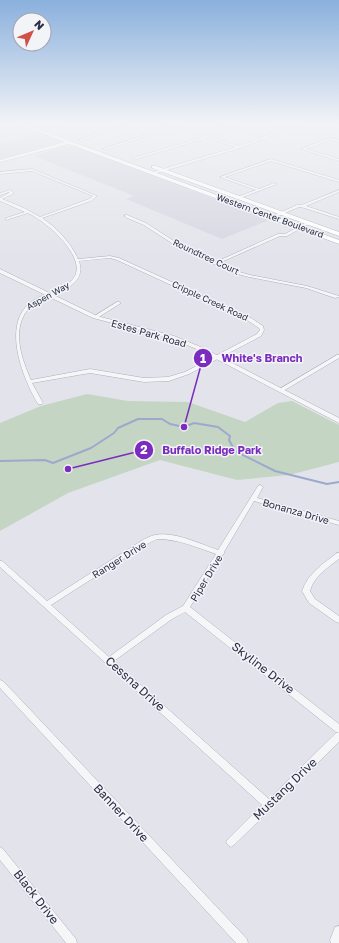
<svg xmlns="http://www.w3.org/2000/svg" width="339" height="943" font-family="'Golos Text',sans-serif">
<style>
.built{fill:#d5d6e0}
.green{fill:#c4d5c3}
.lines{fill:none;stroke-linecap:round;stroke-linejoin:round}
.stream{stroke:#9da9cc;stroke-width:2}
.minor-casing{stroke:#acadb9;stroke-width:1}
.tertiary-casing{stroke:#acadb9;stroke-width:1}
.secondary-casing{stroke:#acadb9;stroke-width:1}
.minor{fill:#f6f6f9;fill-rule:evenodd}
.tertiary{fill:#f6f6f9;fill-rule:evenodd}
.secondary{fill:#fff;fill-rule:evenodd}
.labels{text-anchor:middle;stroke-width:3;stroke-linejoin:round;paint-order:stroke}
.far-street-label{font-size:9px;fill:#2a2d44;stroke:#f2f4f8}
.street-label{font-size:10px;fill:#2a2d44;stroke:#f2f4f8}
.near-street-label{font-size:12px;fill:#2a2d44;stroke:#f2f4f8}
.leader{fill:none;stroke:#7b2cbf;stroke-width:1.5}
.callout-dot{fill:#7b2cbf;stroke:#f2f4f8;stroke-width:1.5}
.mark-label{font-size:12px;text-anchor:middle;font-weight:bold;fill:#fff}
.callout-label{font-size:11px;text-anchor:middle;font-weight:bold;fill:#7b2cbf;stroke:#f2f4f8;stroke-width:3;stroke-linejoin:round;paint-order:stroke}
</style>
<rect width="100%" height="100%" fill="#e3e4eb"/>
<g class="built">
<polygon points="41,133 64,141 0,159 0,144"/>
<polygon points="65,146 75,146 269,220 222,239 126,199 134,196 34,156"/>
</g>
<polygon class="green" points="87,394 128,401 188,402 245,422 278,403 292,401 339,425 339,462 289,475 237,480 160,460 68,493 0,531 0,423 41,406"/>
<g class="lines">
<polyline class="stream" points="0,461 45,460 53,463 91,448 114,433 118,428 138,419 162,419 170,424 184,427 194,423 218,427 230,436 229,440 235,451 275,471 327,484 339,482"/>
<defs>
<g id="minor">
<polygon points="66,124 69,124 49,129 48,128"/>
<polygon points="125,124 127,124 81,141 78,140"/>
<polygon points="164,124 166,124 239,146 264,137 219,125 219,124 266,136 289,128 275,125 275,124 292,127 302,124 304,124 240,148 154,174 152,173 153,172 236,147 207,138 133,160 133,158 204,137"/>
<polygon points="151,133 153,134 106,150 103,149"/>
<polygon points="330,138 339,140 339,142 330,140 306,149 339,159 339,161 301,149"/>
<polygon points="271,159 339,180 339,182 271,161 225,177 259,189 274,183 277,184 238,199 237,199 237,197 256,190 220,177"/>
<path d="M32 169 97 196 91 201 42 218C57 228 71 243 78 259L110 256 119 258 251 318 263 326 264 330 261 336 189 374 169 381 144 382 90 373 32 383 43 403 42 404H38C22 377 0 321 34 300 47 292 62 291 72 280 88 264 59 234 46 225 41 220 35 217 28 213L6 220V218L25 212 0 201V198L9 193V192L0 195V193L10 190 13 192V194L2 199 24 208 40 217 89 199 93 196 32 171 0 174V172ZM110 258 117 260 247 320 259 328 260 330 257 334 185 372 168 377 144 378 90 369 31 380C22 360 12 332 26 312 39 293 90 292 79 261Z"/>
<polygon points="339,190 339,192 306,206 339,217 339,219 301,207 299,207 273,218 270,217 297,205 302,205"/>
<polygon points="125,215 127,215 146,223 183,247 216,262 278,234 285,234 307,222 309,222 309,224 287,236 280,236 219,263 236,271 250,275 307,286 339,296 339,297 335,298 306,288 249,277 234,273 181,249 144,225 125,217"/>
<polygon points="117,302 119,302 121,303 97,318 95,318 93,317"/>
<polygon points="337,355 339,355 339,358 283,391 281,392 278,390"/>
<path d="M260 485 263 487 257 498 339 521V525L254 501 224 552V553L223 555H222L190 607 339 724V742L234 845 231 847 228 845 226 842 228 839 262 805 0 567V561H2L47 601 141 541C145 539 150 536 155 535 174 531 200 544 218 550L258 486ZM157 539C178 539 196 547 216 554L183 606 166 615 109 657 51 605 145 545ZM185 612 336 732H339L336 733 269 799 114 661 172 619Z"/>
<path d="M337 553H339V559C327 568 314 576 310 591L315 599 339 616V623L336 622 309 603 302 591C308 573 323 564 337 553Z"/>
<polygon points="0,680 3,681 247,939 248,943 236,943 0,688"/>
<polygon points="0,847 3,849 76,939 77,943 66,943 0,860"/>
<polygon points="339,926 339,943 331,943 330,940 335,927"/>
</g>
<polygon id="tertiary" points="0,269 97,316 174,336 203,348 339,418 339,423 199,350 170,338 93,318 0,273"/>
<g id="secondary">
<polygon points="19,124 24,124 339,240 339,244 69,144 0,162 0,160 65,142"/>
<polygon points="152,166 156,166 339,232 339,236 152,168"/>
</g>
</defs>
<use href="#minor" class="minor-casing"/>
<use href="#tertiary" class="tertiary-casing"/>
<use href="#secondary" class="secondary-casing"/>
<use href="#minor" class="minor"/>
<use href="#tertiary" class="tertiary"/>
<use href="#secondary" class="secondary"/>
</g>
<linearGradient id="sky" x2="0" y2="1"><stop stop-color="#8ab0dd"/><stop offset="0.48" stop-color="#f2f3f6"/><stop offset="1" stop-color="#f2f3f6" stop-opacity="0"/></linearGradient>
<rect width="339" height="256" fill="url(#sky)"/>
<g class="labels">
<g class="far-street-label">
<text transform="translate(270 216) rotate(20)" y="3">Western Center Boulevard</text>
<text transform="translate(206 257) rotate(25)" y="3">Roundtree Court</text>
<text transform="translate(48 296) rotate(-29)" y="3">Aspen Way</text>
<text transform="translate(210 301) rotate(25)" y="3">Cripple Creek Road</text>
</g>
<g class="street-label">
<text transform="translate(149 333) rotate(16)" y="4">Estes Park Road</text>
<text transform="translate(296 511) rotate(16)" y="4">Bonanza Drive</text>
<text transform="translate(119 559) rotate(-32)" y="4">Ranger Drive</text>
<text transform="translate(206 578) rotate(-59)" y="4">Piper Drive</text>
</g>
<g class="near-street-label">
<text transform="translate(263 668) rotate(38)" y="4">Skyline Drive</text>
<text transform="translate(135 684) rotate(42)" y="4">Cessna Drive</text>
<text transform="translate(285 789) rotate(-44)" y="4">Mustang Drive</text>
<text transform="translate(121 813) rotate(47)" y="4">Banner Drive</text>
<text transform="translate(36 897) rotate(52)" y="4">Black Drive</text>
</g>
</g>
<path class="leader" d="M184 427L203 358M68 469L144 450"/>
<g class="callout-dot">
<circle cx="184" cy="427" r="4"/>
<circle cx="68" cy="469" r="4"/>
<circle cx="203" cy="358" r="10"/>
<circle cx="144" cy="450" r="10"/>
</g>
<g class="mark-label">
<text x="203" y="363">1</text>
<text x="144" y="454">2</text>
</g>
<g class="callout-label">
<text x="262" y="362">White's Branch</text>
<text x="212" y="454">Buffalo Ridge Park</text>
</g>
<g transform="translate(32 32) rotate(46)"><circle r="19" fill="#f2f4f8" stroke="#a2a4b0"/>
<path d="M0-3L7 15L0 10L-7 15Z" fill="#d25046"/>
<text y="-6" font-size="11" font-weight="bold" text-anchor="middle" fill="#2a2d44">N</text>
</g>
</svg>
